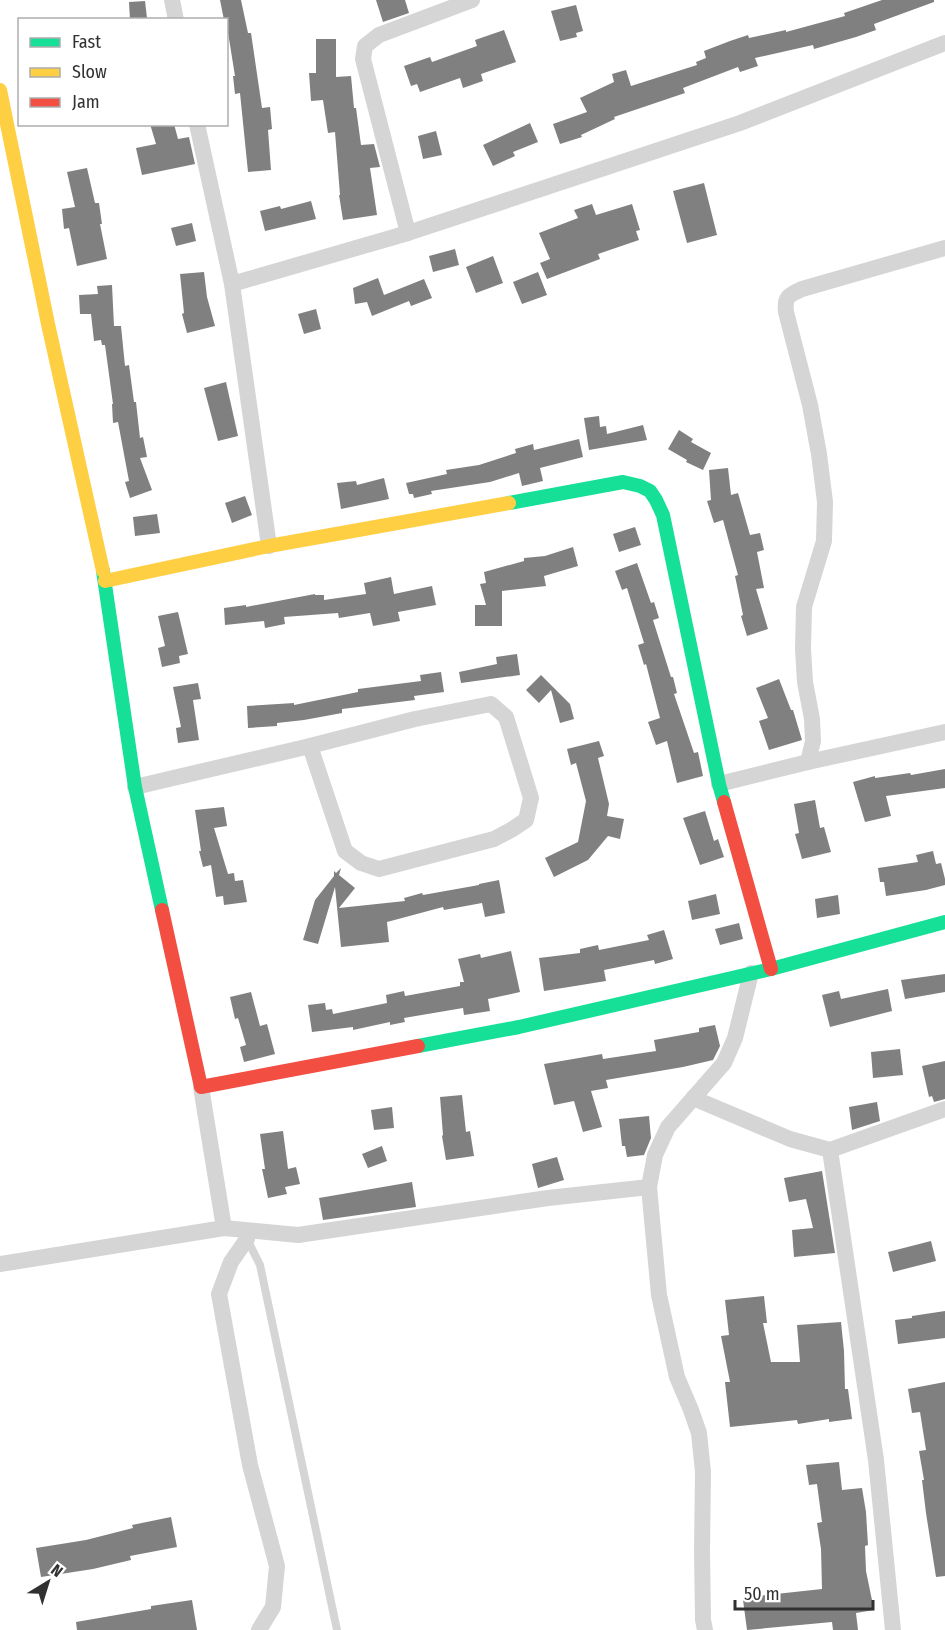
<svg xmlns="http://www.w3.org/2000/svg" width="945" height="1630" font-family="'Fira Sans Condensed',sans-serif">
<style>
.building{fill:#808080}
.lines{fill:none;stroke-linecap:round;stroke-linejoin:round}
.lane{stroke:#d5d5d5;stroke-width:8}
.street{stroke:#d5d5d5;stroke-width:16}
.fast{stroke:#16e098;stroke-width:14}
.slow{stroke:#ffcf43;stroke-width:14}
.jam{stroke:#f24e42;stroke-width:14}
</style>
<rect width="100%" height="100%" fill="#fff"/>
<g class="building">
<polygon points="220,0 241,0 248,33 251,33 262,108 270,107 272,129 268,130 271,170 248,172 240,93 235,94 233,76 235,76 226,20 224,20"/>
<polygon points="376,0 405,0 409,13 383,22"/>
<polygon points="882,0 934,0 934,2 874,24 876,30 856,37 814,49 813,45 755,58 758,66 740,72 738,67 683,88 685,93 614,117 615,119 581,135 582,137 560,144 553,124 587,112 580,98 614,82 612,74 626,70 631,86 697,65 696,62 706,58 704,51 730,41 748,35 749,38 786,30 786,32 845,16 844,13"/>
<polygon points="145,1 147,18 130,20 129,2"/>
<polygon points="576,5 583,31 576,33 577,37 560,41 551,11"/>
<polygon points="504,30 516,62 481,74 483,81 463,88 460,78 420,92 417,84 411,86 404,66 430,57 432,62 477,46 475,40"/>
<polygon points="316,39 336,39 336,77 351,76 354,108 356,108 361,145 374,144 380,167 370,168 377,215 343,220 339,195 340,195 335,132 328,133 323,100 311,101 309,73 316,73"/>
<polygon points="530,123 538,142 513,152 515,156 493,166 483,145"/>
<polygon points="150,124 174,124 178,139 189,137 195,164 142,175 136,148 156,144"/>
<polygon points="436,131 442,155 423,159 418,136"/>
<polygon points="87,168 95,203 99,203 102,224 100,224 107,259 77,266 69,228 64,229 62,209 75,207 67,172"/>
<polygon points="704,183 717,235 687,243 673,191"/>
<polygon points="311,201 316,219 265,231 260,211 280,206 281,209"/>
<polygon points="592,204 596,215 632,204 640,230 636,231 639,240 598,254 600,259 547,279 540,263 550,259 539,233 578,218 574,210"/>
<polygon points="192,223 196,241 176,246 171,228"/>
<polygon points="455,249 459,265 433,272 429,256"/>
<polygon points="493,256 503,283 476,293 466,267"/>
<polygon points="204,272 207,297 215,326 187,333 182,314 184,313 180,274"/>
<polygon points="538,272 547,295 522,304 513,282"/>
<polygon points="378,278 384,295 424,279 432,298 411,306 409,301 372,316 367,302 355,304 353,288"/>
<polygon points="112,285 114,326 121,326 125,366 129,365 134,402 136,402 140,438 143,437 147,457 140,458 152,490 130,498 125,482 129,481 118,422 113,423 112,404 113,404 105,345 102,345 101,340 94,341 91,314 80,314 79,295 98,294 97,286"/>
<polygon points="316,309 321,329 304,334 298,314"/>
<polygon points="226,382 238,436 218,441 204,388"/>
<polygon points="599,416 600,427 606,426 607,434 643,425 647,440 589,450 584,418"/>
<polygon points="679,430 693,439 691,442 711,453 703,470 686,462 687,460 668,449"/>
<polygon points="579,439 583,457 540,468 543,481 522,486 519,473 490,482 431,491 432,494 414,498 413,494 409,494 406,483 447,474 446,470 479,465 516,453 515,449 533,444 534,450"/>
<polygon points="728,468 731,495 738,493 750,535 760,533 764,550 757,552 764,588 756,589 768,629 747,636 741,616 743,615 735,576 738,575 723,520 714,523 707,501 711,500 709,470"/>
<polygon points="384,478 389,499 341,509 337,483 356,481 357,485"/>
<polygon points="245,496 252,515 232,523 225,503"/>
<polygon points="157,514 160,533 135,536 133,517"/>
<polygon points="635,527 641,545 619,552 613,534"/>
<polygon points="573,547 578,566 544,576 546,586 502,591 502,626 475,626 475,605 486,605 480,584 486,583 484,572 524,561 524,558 545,556"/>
<polygon points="637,563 651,603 654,602 659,618 653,620 671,677 673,677 677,693 674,694 694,753 698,752 703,776 677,783 667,741 656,745 648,722 660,718 646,664 644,665 638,645 644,643 627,588 622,590 615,571"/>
<polygon points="391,577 394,594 432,586 436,605 398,612 400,621 373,626 370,613 339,618 338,613 284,617 285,624 265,628 264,621 225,625 224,608 246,605 246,607 315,594 315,595 324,595 324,600 366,594 364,583"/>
<polygon points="178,612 188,654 179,656 180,663 162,667 158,648 165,646 158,616"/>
<polygon points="517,654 520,675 461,683 459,672 497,664 496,657"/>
<polygon points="441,672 444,692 414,696 415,700 342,709 342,713 304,720 277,723 277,726 248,728 247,706 294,703 294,705 358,692 358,689 421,681 420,675"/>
<polygon points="541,675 570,704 574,719 560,723 551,690 539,703 526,690"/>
<polygon points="779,679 791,710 793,710 802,740 769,750 759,721 768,718 756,688"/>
<polygon points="198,683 201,699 193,700 199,740 178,743 176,728 181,727 173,687"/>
<polygon points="599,741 604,756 598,758 609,804 607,816 624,819 620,839 608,836 588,860 554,877 545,858 578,842 586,801 576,763 571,765 567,749"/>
<polygon points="945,769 945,788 886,796 891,816 865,822 853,782 875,776 875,778 910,773 911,775"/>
<polygon points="815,800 820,828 824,827 831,852 802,859 795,834 799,833 794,804"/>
<polygon points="224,807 227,826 214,828 228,874 234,873 235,881 243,880 247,902 224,905 223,896 216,897 211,865 203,867 199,851 201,851 195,810"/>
<polygon points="705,811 714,841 718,839 724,857 700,865 683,818"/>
<polygon points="933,851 936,864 941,863 945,879 945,885 926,890 886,896 884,882 880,882 878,868 918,862 916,855"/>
<polygon points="341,868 339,875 355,888 339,908 405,901 404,898 422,893 423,895 479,885 479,884 499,880 505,913 485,917 482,903 444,910 443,907 387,922 389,942 341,947 335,887 318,944 303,940 315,900 334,876 334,871 336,873"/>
<polygon points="716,894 720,914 692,920 688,901"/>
<polygon points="838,895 840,914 817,918 815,899"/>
<polygon points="739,923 743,939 720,945 715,929"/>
<polygon points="664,930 673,959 655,964 654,960 604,970 606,981 544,991 539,958 580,953 580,949 598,945 599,950 649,940 647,935"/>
<polygon points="511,951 520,992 488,999 490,1011 464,1015 463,1008 404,1018 405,1022 390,1025 390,1022 353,1030 353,1027 312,1032 308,1005 325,1003 326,1010 332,1009 333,1014 387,1003 386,995 404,991 405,996 460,986 460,982 464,982 458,959 480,954 481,958"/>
<polygon points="945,974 945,992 905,999 901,980"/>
<polygon points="888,989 892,1011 830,1027 822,995 839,991 841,999"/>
<polygon points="251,992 260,1026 267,1024 275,1054 244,1062 240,1047 246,1045 238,1018 235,1019 230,997"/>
<polygon points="715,1025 720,1046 713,1060 683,1067 606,1080 608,1088 591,1091 602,1127 583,1132 574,1101 554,1105 544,1064 602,1054 603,1059 656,1051 654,1040 699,1032 699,1028"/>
<polygon points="900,1049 903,1075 873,1078 871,1052"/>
<polygon points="945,1061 945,1099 934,1102 932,1096 929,1097 922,1066"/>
<polygon points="462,1095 466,1132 470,1131 474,1156 446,1160 442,1136 443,1135 440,1097"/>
<polygon points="877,1102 880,1121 852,1130 849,1107"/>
<polygon points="392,1107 394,1128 374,1130 371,1110"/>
<polygon points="649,1116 651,1138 644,1155 627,1157 625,1146 622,1146 619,1119"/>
<polygon points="283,1131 288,1169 296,1167 300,1184 285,1187 287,1194 268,1198 262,1169 265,1169 260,1134"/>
<polygon points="382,1146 387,1161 368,1168 362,1154"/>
<polygon points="557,1157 564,1180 538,1188 532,1164"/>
<polygon points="822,1171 835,1253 794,1257 792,1230 813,1228 806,1199 789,1202 784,1178"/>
<polygon points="412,1182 416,1207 323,1220 319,1198"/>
<polygon points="931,1241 936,1261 893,1272 888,1252"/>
<polygon points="764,1296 767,1323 763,1323 771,1362 800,1362 797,1325 841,1322 844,1351 845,1389 848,1389 852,1419 829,1422 829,1419 798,1424 797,1420 730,1427 725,1382 730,1382 721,1336 729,1335 725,1300"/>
<polygon points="945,1311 945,1338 898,1344 895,1320 912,1318 912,1316"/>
<polygon points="945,1382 945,1576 936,1577 926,1513 922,1480 924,1480 919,1451 926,1450 920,1412 912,1413 908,1389"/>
<polygon points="839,1462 842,1490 862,1488 866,1512 868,1545 865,1546 866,1571 874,1610 856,1613 858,1630 833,1630 832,1622 747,1630 743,1600 757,1598 757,1596 822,1589 821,1549 817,1523 822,1522 817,1484 809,1485 806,1465"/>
<polygon points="171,1517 177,1547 130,1556 131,1560 93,1569 41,1577 36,1548 86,1540 133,1528 132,1525"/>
<polygon points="192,1600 197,1630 77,1630 76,1622 151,1609 151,1606"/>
</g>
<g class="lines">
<polyline class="lane" points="247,1239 260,1265 337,1630"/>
<g class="street">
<polyline points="172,0 176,20"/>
<polyline points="197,124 232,284 269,546"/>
<polyline points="408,233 740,123 945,43"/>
<polyline points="232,284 408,233 363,59 365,46 379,35 472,0"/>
<polygon points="491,704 506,717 531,798 526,820 511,830 494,839 379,869 361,863 345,851 310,746 415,719"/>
<path d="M808 762 813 741 812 719 805 682 803 649 804 607 824 541 825 502 819 454 810 405 786 312C784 297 789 295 802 289L945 248"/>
<polyline points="719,784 808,762 945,732"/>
<polyline points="135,787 310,746"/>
<polyline points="693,1098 790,1139 830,1150 945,1109"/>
<polyline points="830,1150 876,1460 893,1630"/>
<polyline points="224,1228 298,1235 548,1198 649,1187"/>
<polyline points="247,1239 231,1262 219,1294 250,1465 277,1566 273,1607 259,1630"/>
<polyline points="0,1264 224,1228 201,1087"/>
<polyline points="705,1630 703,1620 702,1551 703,1472 699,1433 691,1410 677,1377 659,1295 649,1187 655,1155 668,1127 724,1063 735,1038 751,973"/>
</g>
<g class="fast">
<polyline points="509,503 623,482 640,486 650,491 656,500 663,515 719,784 724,802"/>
<polyline points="103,571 135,787 162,910"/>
<polyline points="418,1046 519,1027 771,969 945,922"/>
</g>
<g class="slow">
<polyline points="0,90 48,324 103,571"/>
<polyline points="105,581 269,546 509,503"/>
</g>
<g class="jam">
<polyline points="724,802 771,969"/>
<polyline points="162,910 201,1087 418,1046"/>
</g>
</g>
<rect x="18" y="18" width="210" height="108" fill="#ffffff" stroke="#adadad" stroke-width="1.5"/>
<rect x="30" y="38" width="30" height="9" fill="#16e098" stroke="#adadad" stroke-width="1.5"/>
<text x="72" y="48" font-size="18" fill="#313131">Fast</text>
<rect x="30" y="68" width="30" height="9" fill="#ffcf43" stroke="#adadad" stroke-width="1.5"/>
<text x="72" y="78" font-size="18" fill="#313131">Slow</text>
<rect x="30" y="98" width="30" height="9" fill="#f24e42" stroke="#adadad" stroke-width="1.5"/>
<text x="72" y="108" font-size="18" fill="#313131">Jam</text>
<g transform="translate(48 1582) rotate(38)" stroke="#ffffff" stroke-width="4.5" paint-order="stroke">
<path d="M0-4.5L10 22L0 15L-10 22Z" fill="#313131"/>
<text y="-9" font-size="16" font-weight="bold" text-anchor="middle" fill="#313131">N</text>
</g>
<path d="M735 1600v9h138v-9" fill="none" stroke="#313131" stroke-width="3"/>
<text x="744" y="1600" font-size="18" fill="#313131" stroke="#ffffff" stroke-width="4.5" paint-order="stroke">50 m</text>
</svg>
